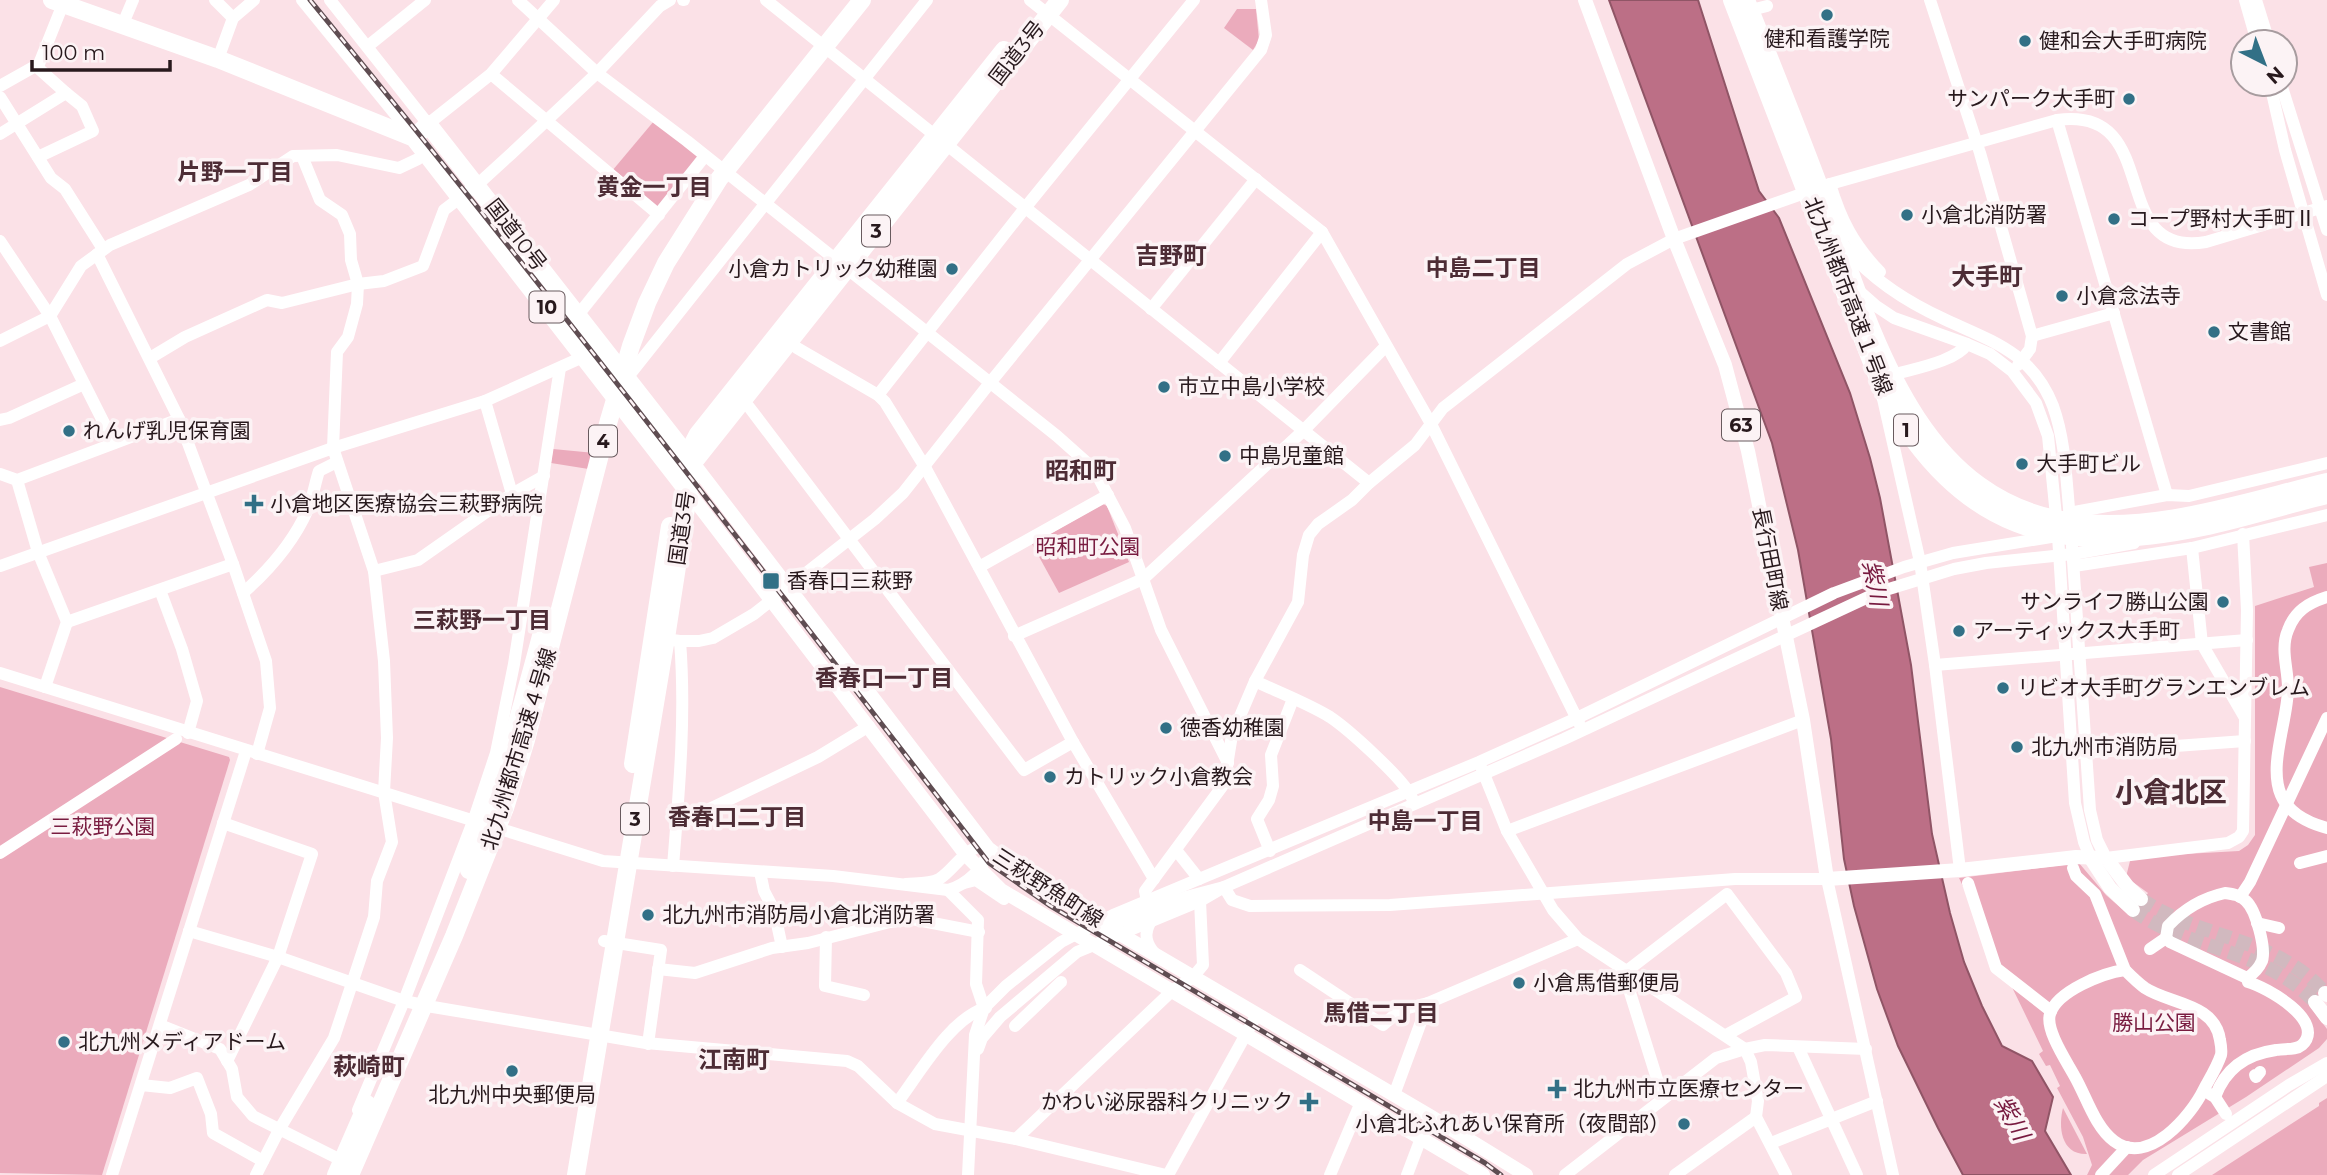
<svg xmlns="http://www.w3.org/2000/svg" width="2327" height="1175" font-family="Montserrat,'Noto Sans JP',sans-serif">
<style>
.green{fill:#ebabbc}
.water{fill:#bc6f86;stroke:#905566;stroke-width:2}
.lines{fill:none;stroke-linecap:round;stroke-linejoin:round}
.major-tunnel{stroke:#d1b9bf;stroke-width:14;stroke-dasharray:14 7;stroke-linecap:butt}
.minor{stroke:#fff;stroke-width:12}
.major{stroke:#fff;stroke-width:14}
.highway{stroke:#fff;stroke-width:18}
.rail-casing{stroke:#5f4d52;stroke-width:5}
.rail{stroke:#fcf3f5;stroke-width:2.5;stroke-dasharray:8;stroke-linecap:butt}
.poi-dot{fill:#327086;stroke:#fcf3f5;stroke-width:2.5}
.labels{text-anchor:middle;stroke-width:7;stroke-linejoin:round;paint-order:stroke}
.shield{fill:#fcf3f5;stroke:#685a5e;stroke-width:2}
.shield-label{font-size:19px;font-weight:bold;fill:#28191d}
.poi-label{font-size:21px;fill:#28191d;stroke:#fcf3f5;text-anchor:start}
.street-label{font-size:21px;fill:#28191d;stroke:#fcf3f5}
.park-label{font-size:21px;fill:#791c40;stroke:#fcf3f5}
.neighbourhood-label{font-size:23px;font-weight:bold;fill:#4d2c35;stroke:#fcf3f5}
.water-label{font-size:23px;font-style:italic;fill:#77193f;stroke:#fcf3f5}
.quarter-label{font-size:24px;font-weight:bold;fill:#4d2c35;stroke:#fcf3f5}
.district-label{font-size:28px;font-weight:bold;fill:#4d2c35;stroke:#fcf3f5}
</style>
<rect width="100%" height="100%" fill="#fbe1e7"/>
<g class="green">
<polygon points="1237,9 1256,9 1259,40 1253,50 1224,28"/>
<polygon points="654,121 699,157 656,210 612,171"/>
<polygon points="553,449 605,454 601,471 551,463"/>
<polygon points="1103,504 1107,506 1129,562 1059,593 1032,544"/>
<polygon points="2327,563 2327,988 2309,1005 2327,1029 2327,1039 2319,1048 2246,1097 2143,1160 2128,1175 2087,1175 2092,1165 2083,1137 2057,1088 2060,1086 2050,1065 2046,1066 2039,1054 2043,1051 1959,878 2079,863 2106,895 2130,916 2148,893 2126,877 2131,857 2239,851 2248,845 2255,835 2255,606 2314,587 2309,567"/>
<polygon points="0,687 229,757 230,760 102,1175 0,1173"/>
<polygon points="2327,1098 2327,1175 2212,1175 2319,1106 2319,1103"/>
<path d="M2063 1108 2087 1154C2061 1155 2058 1127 2063 1108Z"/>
</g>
<polygon class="water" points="1609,0 1698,0 1759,191 1779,218 1850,393 1870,458 1880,498 1911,665 1932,834 1950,913 1964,962 1982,1006 2002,1046 2032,1061 2053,1097 2045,1131 2071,1175 1963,1175 1938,1128 1898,1046 1877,989 1854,906 1844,859 1831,739 1798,550 1772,443"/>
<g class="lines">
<g class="major-tunnel">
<path d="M2141 899C2198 939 2277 937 2325 993"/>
<path d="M2133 910C2190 951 2264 948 2315 1002"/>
</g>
<g class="minor">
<polyline points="215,0 233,18"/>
<polyline points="302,0 412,135"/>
<polyline points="330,0 428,124 491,74 554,0"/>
<polyline points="518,0 597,73 687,141 1057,436 1094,469 1125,528 1161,630 1228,763"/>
<polyline points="683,0 684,0"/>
<polyline points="766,0 1369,483"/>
<polyline points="1030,0 1322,232 1430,422 1579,723"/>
<polyline points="1930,0 1980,153 2032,336 2030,349 2018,365"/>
<polyline points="2245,0 2257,42"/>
<polyline points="2256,0 2269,42"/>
<polyline points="1743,12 1767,6"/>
<polyline points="122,26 133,0"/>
<polyline points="368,46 425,0"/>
<polyline points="218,59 233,18 254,0"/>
<polyline points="491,74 659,215"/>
<polyline points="2270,84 2285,150 2327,295"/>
<polyline points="2281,84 2327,230"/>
<polyline points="0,86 39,64 63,4"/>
<polyline points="0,97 51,178 65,189 103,249"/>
<polyline points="2057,120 2167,495"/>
<polyline points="0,134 66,93 37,67"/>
<polyline points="38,157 93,131 82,106 66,93"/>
<path d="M1830 184C1841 220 1853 244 1880 272"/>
<polyline points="0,241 50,316 114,443"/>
<path d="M1845 247C1870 278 1907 302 1944 319 1991 341 2032 352 2053 406 2067 445 2066 487 2071 528"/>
<polyline points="97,254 179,419 233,564 266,661 270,708 257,754"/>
<polyline points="1859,291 1876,306 1894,318 1967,344 1990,354 2012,371 2036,403 2048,436 2058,536 2075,803 2084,842 2091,859"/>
<polyline points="1151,309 1256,179"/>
<polyline points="578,315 705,156"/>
<polyline points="2032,336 2114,313"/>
<polyline points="784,338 797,348 878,395 885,402 925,467 1073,742 1154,879"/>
<polyline points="0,341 50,316 81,266 110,245 249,185 293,156 337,155 399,168 418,159 426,152"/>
<polyline points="150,358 185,337 267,300 282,303 358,284 384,281 423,266 444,210 477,185 511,154 597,73 660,6 670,0"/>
<polyline points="1219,363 1322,232"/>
<polyline points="627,378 927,0"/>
<path d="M1887 379 1889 376C1911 369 1956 362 1967 344"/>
<polyline points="878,395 1025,208 1194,0"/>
<polyline points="1883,399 1920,562 1935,665 1960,870"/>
<polyline points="741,400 749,407 1024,770 1073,742"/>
<polyline points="485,401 512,494"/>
<polyline points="0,420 9,418 84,384"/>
<polyline points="0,474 17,480 179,419"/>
<polyline points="17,480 38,552 67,622 45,687"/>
<polyline points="2069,513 2167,495 2189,496 2327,463"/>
<polyline points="2072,546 2090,810 2097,840 2106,858 2228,843 2239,837 2243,831 2247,610 2243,534"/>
<polyline points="2192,548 2202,644 2245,718"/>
<polyline points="0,566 333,448 485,401 585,356 601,344"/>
<polyline points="2074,566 2192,548 2327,515"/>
<polyline points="979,567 1108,495"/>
<polyline points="374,571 418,560 512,494 544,476"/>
<polyline points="160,590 182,649 197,701 188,733"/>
<path d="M243 593C269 570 294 541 308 509 313 497 315 483 319 471L337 462"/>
<path d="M2327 597C2308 603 2295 611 2288 630 2280 649 2288 668 2288 688 2288 720 2268 765 2281 795 2289 814 2308 823 2327 828"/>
<polyline points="67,622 233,564"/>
<polyline points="1014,636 1143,579 1303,431 1386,346"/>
<path d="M672 640 680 641C686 716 679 792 673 866"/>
<polyline points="680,641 699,641 713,638 754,614 875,519 903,493 989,384 1261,50 1266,35 1261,0"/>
<polyline points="1935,665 2247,640"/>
<path d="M0 673 603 861 833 876 948 890C966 885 987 867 988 848 969 840 954 871 939 879 929 884 916 883 906 884"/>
<path d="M1255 681C1280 693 1307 703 1330 717 1348 729 1405 780 1412 798"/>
<polyline points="2078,753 2245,741"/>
<polyline points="1482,769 1507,831 1553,910 1578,939 1745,1049 1751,1062 1758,1101 1756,1117 1786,1175"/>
<polyline points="223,823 312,854 278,957 227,1061"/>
<polyline points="676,825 818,757 869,726"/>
<polyline points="1507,831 1803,720"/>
<polyline points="1176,850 1199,879"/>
<polyline points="1270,851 1257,819 1269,800 1273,786 1271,755 1293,699"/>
<polyline points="0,853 176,739"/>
<polyline points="2300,863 2327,856"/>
<polyline points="2073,868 2076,876 2095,894 2125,970"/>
<polyline points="760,872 764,891 774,910 782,947"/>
<polyline points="964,883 976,880 1004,899"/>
<polyline points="1968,883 1996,968 2051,1011"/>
<polyline points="948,890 978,920 976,984 984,1008"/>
<path d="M2225 893C2233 894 2240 895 2246 901 2256 910 2266 948 2262 961 2259 968 2253 974 2247 978L2170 942 2166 938 2168 926C2184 909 2202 898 2225 893Z"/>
<polyline points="2240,897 2250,882 2327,718"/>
<path d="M1147 901 1145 891 1224 784 1232 735 1255 681 1298 602 1303 555 1309 535 1318 524 1352 500 1369 483 1415 445 1443 408 1627 264 1674 239 1830 184 2057 120C2166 105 2104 259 2206 242L2327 206"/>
<path d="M1151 921C1143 934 1146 944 1156 955"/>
<polyline points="2257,923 2279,928"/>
<polyline points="1101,929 1186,897 1224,887 1232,900 1250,906 1390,905 1735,879 1827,879 1893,1175"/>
<polyline points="189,931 278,957 404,1001 433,1007 646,1043 847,1061 858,1066 897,1103 935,1124 1016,1139 1166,1175"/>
<polyline points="826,937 825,986 864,995"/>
<polyline points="604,941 661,950 648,1044"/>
<polyline points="2150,949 2166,938"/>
<polyline points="658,969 695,973 772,948 808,943 890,922 912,919 979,932"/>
<polyline points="1300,970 1383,1025 1400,1010 1428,1003"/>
<path d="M2125 970C2131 976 2138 983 2145 988 2169 1004 2215 1003 2220 1040 2221 1045 2222 1050 2221 1055 2217 1067 2210 1078 2204 1089 2191 1116 2148 1167 2114 1141 2095 1127 2086 1096 2075 1077 2067 1062 2045 1030 2050 1014 2057 991 2103 973 2125 970Z"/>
<polyline points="160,1025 220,1049 232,1069 237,1097 253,1116 337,1158"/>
<polyline points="1015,1026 1061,982"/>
<polyline points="1798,1047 1857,1175"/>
<polyline points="978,1049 982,1038 1000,1017 1077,952 1200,901 1224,887 1564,739 1879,592 1954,569 1986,563 2073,554 2134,543"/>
<polyline points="2255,1075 2256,1077 2260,1072"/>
<polyline points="141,1085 170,1088 197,1078 211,1114 213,1133 263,1161"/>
<polyline points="2210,1094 2215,1097 2226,1114"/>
<polyline points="1394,1095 1428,1003 1578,939"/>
<path d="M2215 1097C2225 1069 2246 1054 2276 1050 2284 1048 2295 1051 2302 1045 2327 1021 2266 987 2248 982L2247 978"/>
<polyline points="1663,1098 1627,983 1628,970 1727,894 1786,973 1796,997 1726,1035"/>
<path d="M897 1103C919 1074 951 1017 986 1008"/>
<polyline points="358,1110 404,1001 474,819 496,753 514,664 560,368"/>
<polyline points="1016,1139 1172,991 1193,977 1203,965 1200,901"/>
<polyline points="1771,1143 1877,1101"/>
<polyline points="112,1175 246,751"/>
<polyline points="256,1175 279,1130 334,1038 374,917 377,881 392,842 384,792 387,738 384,661 374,571 333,448 337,352 348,337 357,304 358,284 351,260 350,234 342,215 320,200 302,156"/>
<polyline points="968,1175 975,1035 984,1008 1006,986 1061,942 1113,915 1479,762 1577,718 1834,593 1904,567 1953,553 2057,536"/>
<polyline points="1168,1175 1256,1016"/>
<polyline points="1330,1175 1361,1102"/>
<polyline points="1407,1175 1421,1138"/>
<polyline points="1565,1175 1716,1058 1745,1049 1765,1045 1866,1049"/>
<polyline points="1675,1175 1756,1117"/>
<polyline points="2101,1175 2127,1147"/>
<polyline points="2154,1175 2289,1085 2327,1063"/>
<polyline points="2178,1175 2327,1076"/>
</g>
<g class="major">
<polyline points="1585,0 1674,239 1725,365 1748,451 1803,720 1827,879 1960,870 2076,857 2106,858 2128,887 2141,899"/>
<polyline points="693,463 988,848 1040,887 1430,1116 1526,1175"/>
<polyline points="687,490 966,855 1001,890 1483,1175"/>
<polyline points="2091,859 2110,888 2133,910"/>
<polyline points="2325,993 2327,995"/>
<polyline points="2315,1002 2327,1018"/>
</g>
<g class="highway">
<polyline points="52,0 218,59 414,138 687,490"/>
<path d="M1732 0 1884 394C1961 530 2054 558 2203 527 2245 518 2285 505 2327 495"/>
<path d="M1746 0C1773 67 1800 134 1825 202 1870 325 1913 498 2067 521 2153 534 2244 502 2327 482"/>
<polyline points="414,138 428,124 693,463"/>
<polyline points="687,455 698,434 1004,50"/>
<polyline points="633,764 670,526"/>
<path d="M469 870C498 793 520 715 541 636"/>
<polyline points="336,1175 367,1104"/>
<polyline points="350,1175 454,936 505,808 526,740 609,420 631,346 647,303 666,263 719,179 862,0"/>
<polyline points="576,1175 666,638 693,463 1060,0"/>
</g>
<defs>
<path id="rail" d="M310 0C542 283 765 573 989 863L1049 905 1485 1163 1501 1175"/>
</defs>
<use href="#rail" class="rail-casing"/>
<use href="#rail" class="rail"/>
</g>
<g class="poi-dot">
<circle cx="1827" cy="15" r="7"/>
<circle cx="2025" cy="41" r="7"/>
<circle cx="2129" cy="99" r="7"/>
<circle cx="1907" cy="215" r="7"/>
<circle cx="2114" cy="219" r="7"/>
<circle cx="952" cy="269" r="7"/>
<circle cx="2062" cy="296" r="7"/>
<circle cx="2214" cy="332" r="7"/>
<circle cx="1164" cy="387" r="7"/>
<circle cx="69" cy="431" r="7"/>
<circle cx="1225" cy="456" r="7"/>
<circle cx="2022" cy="464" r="7"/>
<path d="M250.5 493.5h7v7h7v7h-7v7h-7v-7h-7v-7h7z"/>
<rect x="762" y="572" width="18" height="18" rx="3.5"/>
<circle cx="2223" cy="602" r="7"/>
<circle cx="1959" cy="631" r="7"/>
<circle cx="2003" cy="688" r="7"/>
<circle cx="1166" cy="728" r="7"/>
<circle cx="2017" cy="747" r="7"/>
<circle cx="1050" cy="777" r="7"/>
<circle cx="648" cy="915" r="7"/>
<circle cx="1519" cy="983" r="7"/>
<circle cx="64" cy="1042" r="7"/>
<circle cx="512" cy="1071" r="7"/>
<path d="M1553.5 1078.5h7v7h7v7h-7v7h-7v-7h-7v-7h7z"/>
<path d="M1305.5 1091.5h7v7h7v7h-7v7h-7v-7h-7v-7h7z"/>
<circle cx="1684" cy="1124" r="7"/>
</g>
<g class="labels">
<g class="shield">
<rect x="862" y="215.5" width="28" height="31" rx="5"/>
<rect x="529.5" y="291.5" width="35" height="31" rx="5"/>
<rect x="1722" y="409.5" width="38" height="31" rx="5"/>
<rect x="1894" y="414.5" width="24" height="31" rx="5"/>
<rect x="589" y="425.5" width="28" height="31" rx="5"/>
<rect x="621" y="803.5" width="28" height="31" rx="5"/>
</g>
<g class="shield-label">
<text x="876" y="238">3</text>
<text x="547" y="314">10</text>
<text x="1741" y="432">63</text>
<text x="1906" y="437">1</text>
<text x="603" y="448">4</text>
<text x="635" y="826">3</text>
</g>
<g class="poi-label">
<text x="1827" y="46" text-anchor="middle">健和看護学院</text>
<text x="2039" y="48">健和会大手町病院</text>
<text x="2115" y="106" text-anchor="end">サンパーク大手町</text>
<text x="1921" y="222">小倉北消防署</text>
<text x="2128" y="226">コープ野村大手町Ⅱ</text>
<text x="938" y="276" text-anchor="end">小倉カトリック幼稚園</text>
<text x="2076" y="303">小倉念法寺</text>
<text x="2228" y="339">文書館</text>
<text x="1178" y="394">市立中島小学校</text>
<text x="83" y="438">れんげ乳児保育園</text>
<text x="1239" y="463">中島児童館</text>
<text x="2036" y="471">大手町ビル</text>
<text x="270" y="511">小倉地区医療協会三萩野病院</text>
<text x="787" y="588">香春口三萩野</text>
<text x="2209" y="609" text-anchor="end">サンライフ勝山公園</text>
<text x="1973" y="638">アーティックス大手町</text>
<text x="2017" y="695">リビオ大手町グランエンブレム</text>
<text x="1180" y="735">徳香幼稚園</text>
<text x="2031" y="754">北九州市消防局</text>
<text x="1064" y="784">カトリック小倉教会</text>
<text x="662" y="922">北九州市消防局小倉北消防署</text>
<text x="1533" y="990">小倉馬借郵便局</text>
<text x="78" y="1049">北九州メディアドーム</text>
<text x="1573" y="1096">北九州市立医療センター</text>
<text x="512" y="1102" text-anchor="middle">北九州中央郵便局</text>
<text x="1293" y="1109" text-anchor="end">かわい泌尿器科クリニック</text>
<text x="1670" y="1131" text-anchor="end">小倉北ふれあい保育所（夜間部）</text>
</g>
<g class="street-label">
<text transform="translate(1017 53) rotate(-52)" y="7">国道3号</text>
<text transform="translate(516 235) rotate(52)" y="7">国道10号</text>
<text transform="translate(1848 296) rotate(69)" y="7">北九州都市高速１号線</text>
<text transform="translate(682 528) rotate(-82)" y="7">国道3号</text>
<text transform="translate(1770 559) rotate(79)" y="7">長行田町線</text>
<text transform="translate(519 749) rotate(-73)" y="7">北九州都市高速４号線</text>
<text transform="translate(1048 888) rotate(33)" y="7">三萩野魚町線</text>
</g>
<g class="park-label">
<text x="1088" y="554">昭和町公園</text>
<text x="103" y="834">三萩野公園</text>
<text x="2154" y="1030">勝山公園</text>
</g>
<g class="neighbourhood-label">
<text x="235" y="180">片野一丁目</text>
<text x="654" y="195">黄金一丁目</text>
<text x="1483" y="276">中島二丁目</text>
<text x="482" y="628">三萩野一丁目</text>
<text x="884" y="686">香春口一丁目</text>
<text x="737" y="825">香春口二丁目</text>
<text x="1425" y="829">中島一丁目</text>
<text x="1381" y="1021">馬借二丁目</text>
</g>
<g class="water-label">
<text transform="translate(1875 583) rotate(79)" y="8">紫川</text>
<text transform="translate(2012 1118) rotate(61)" y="8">紫川</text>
</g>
<g class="quarter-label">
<text x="1171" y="264">吉野町</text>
<text x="1987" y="285">大手町</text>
<text x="1081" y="479">昭和町</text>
<text x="734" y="1068">江南町</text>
<text x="369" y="1075">萩崎町</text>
</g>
<g class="district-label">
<text x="2171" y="802">小倉北区</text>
</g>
</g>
<g transform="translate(2264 63) rotate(138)"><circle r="33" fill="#fcf3f5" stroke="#a79c9f" stroke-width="2"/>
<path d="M0-5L12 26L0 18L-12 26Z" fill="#327086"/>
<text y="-10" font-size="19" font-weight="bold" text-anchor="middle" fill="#28191d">N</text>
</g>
<path d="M32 60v10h138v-10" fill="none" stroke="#28191d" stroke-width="3.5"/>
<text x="42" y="60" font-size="21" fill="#28191d" stroke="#fcf3f5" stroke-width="5" paint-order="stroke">100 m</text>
</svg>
